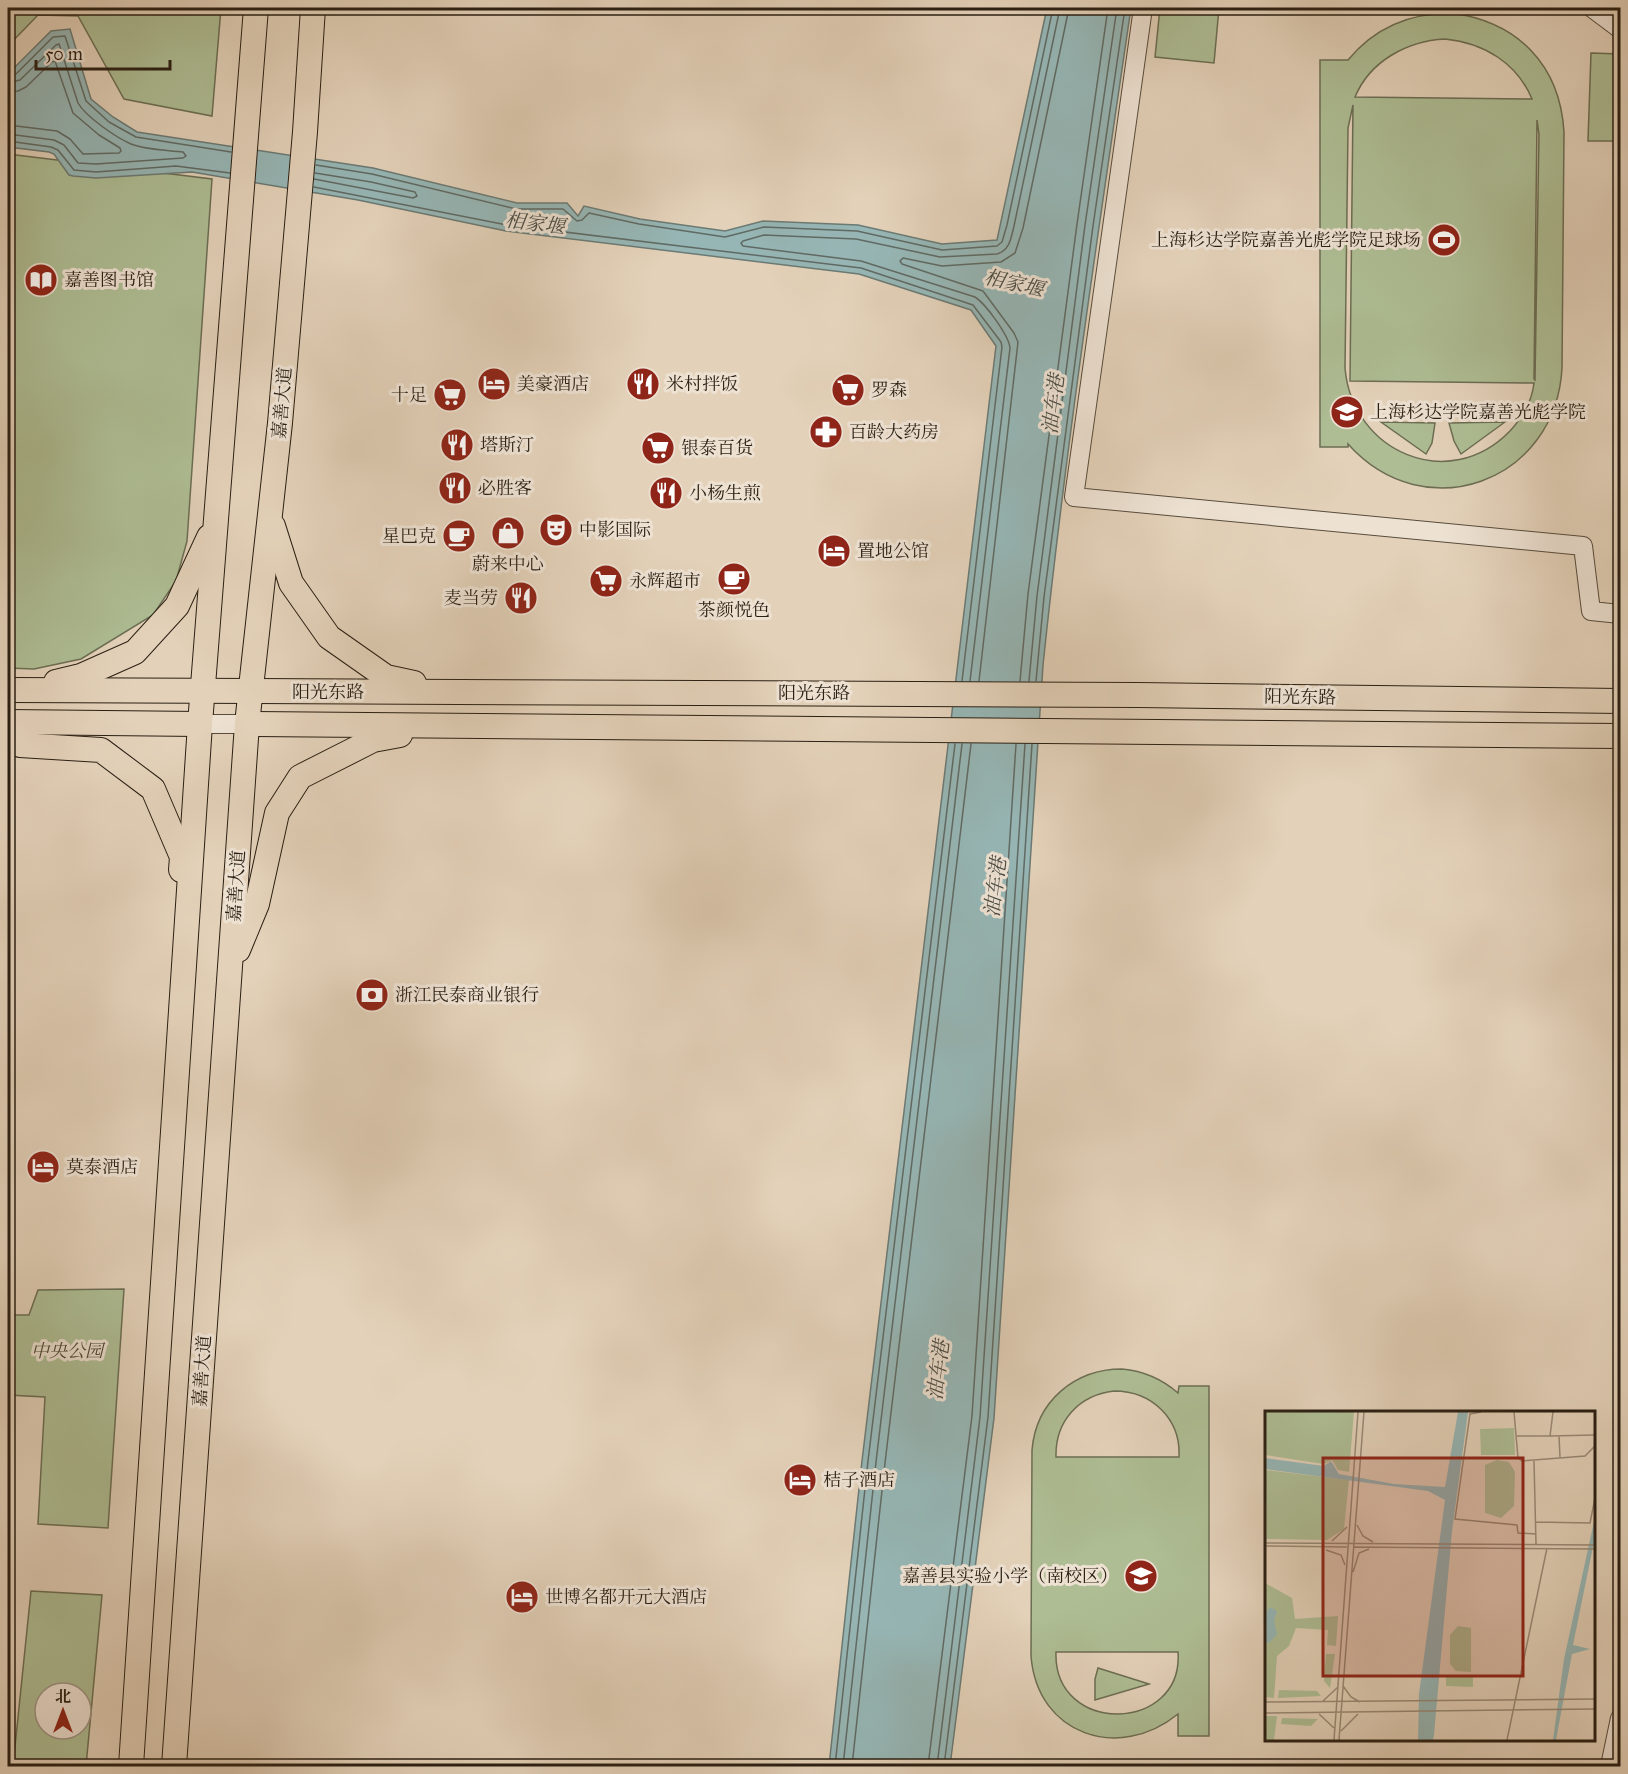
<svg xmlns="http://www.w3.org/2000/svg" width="1628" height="1774" font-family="'IM FELL Great Primer','Noto Serif SC',serif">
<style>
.green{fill:#aebd94;stroke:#6c6e54;stroke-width:1.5;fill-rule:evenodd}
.water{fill:#96b6b5;stroke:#6b7a74;stroke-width:1.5}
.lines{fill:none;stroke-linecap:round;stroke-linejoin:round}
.shore{stroke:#606a64;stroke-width:1.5}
.minor-casing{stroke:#584c3c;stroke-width:20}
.major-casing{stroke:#2a1f13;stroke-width:26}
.minor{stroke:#ede1d2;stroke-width:18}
.major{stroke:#e3d1b9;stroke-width:24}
.labels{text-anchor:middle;stroke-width:6;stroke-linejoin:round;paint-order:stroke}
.poi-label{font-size:18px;fill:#2a1f13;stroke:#ede1d2;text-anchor:start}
.street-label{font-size:18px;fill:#2a1f13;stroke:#ede1d2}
.park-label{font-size:18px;font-style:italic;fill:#4b4633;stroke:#ede1d2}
.water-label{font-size:20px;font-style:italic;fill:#4a4c44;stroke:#ede1d2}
.inset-road{fill:none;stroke:#998a77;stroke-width:1.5}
.view{fill:#8f2418;fill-opacity:0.15;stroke:#8f2418;stroke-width:3}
.inset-edge{fill:none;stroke:#2a1f13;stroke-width:3}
</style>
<rect width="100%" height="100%" fill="#e3d1b9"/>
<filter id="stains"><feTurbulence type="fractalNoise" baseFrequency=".00333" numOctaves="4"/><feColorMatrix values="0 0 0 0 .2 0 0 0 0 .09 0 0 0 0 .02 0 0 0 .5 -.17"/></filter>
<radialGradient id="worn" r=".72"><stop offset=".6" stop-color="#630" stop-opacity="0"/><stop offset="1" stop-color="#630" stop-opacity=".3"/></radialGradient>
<g class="green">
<polygon points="8,8 221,8 212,116 124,99 78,16 38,15 8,46"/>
<polygon points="1160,8 1219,8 1214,63 1155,57"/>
<path d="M1452 13C1518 22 1560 65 1564 132L1562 368C1556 482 1425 530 1348 444V447H1320V60H1348C1375 27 1410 13 1452 13ZM1445 39C1484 43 1517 63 1532 99L1355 97C1370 61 1407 41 1445 39ZM1353 105 1350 381 1534 383C1532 401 1522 418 1510 431 1449 494 1352 452 1345 368L1348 128ZM1537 120 1539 134 1535 380 1534 379Z"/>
<polygon points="1591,53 1620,54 1620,141 1588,141"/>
<polygon points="8,154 212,179 187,541 176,581 153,615 81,659 34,669 8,668"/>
<polygon points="1381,422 1435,423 1432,443 1426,454"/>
<polygon points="1505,422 1461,454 1454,441 1449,423"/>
<polygon points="124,1289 108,1528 38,1524 45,1397 8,1395 8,1315 29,1315 38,1290"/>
<path d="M1122 1369C1144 1371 1162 1379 1178 1393L1179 1386H1209V1736H1178V1714C1119 1762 1037 1735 1031 1656L1032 1450C1036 1401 1075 1369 1122 1369ZM1114 1391C1152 1391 1181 1419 1179 1457H1056C1055 1421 1079 1395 1114 1391ZM1056 1652H1178C1184 1733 1053 1736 1056 1652Z"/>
<path d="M31 1591 102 1595 86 1766H13ZM45 1693H81V1729H45Z"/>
<polygon points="1098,1668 1149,1684 1095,1700 1095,1679"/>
</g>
<path class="water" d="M1047 8H1131C1099 226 1066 445 1043 665L994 1418 950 1766H829L862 1461 996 346 971 310 859 274 506 231 358 200 192 172 96 178 73 176 69 175 54 154 49 152 8 147V69L12 70 51 31 70 29 91 99 113 117 137 132 373 168 517 203H567L578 216 584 206 640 219 725 231 763 221 858 225 942 244 997 240Z"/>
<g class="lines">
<g class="shore">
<polyline points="8,75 16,74 53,37 65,36 86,101 109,122 136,137 231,152"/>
<path d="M8 83 20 80 56 45 59 44 78 103C86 117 117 138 131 144 146 150 167 150 183 152L186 156 183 158 96 164 78 163 64 145 54 140 8 134"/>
<polyline points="8,92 18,91 26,87 52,62 55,61 73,113 99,135 120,148 121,151 119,153 83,154 70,139 57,131 8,125"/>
<polyline points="8,141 51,147 58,150 74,170 96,172 176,166 230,173"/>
<polyline points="316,165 372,174 516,209 563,209 577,221 582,220 589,213 639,224 725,237 764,227 857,231 942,250 997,246 1002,242 1007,225 1053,8"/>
<polyline points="314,179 413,198 417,196 415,192 371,182 315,173"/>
<polyline points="314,187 507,225 861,268 973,305 1001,342 1002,347 962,681"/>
<path d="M970 681 1010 348C1009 336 986 304 975 297L861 261 743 246 741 243 743 241 764 235 856 239 940 257 997 254C1010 250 1011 238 1014 226L1060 8"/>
<polyline points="979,681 1018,342 1014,333 983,291 902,264 900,261 903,258 942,266 1001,262 1015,253 1023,228 1069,8"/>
<polyline points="1020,681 1028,594 1077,224 1108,8"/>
<polyline points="1029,681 1037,596 1085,225 1117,8"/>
<polyline points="1036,681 1044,597 1093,226 1125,8"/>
<polyline points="835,1766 868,1461 955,744"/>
<polyline points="843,1766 876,1462 962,744"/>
<polyline points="852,1766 885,1463 971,744"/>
<polyline points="928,1766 972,1416 1016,744"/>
<polyline points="937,1766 980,1417 1025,744"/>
<polyline points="944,1766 988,1417 1032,744"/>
</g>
<defs>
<g id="minor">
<polyline points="1143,8 1074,497 1583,546 1591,611 1620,614"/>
<polyline points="1592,8 1620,29"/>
<polyline points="200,724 247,724"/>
<polyline points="1610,1766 1620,1718"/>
</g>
<g id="major">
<polyline points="273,526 291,583 329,637 386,677 414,683"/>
<polyline points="56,682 81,676 135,652 177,606 209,537"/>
<polyline points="8,690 1138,695 1620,701"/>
<polyline points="8,722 200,724"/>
<polyline points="247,724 1620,736"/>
<polyline points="8,740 20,745 101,750 153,789 182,857 181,870"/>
<polyline points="238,950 257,904 277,813 300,777 373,740 400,735"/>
<polyline points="131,1766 200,724 256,8"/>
<polyline points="174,1766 247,724 280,423 305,132 313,8"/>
</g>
</defs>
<use href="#minor" class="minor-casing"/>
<use href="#major" class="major-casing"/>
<use href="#minor" class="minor"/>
<use href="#major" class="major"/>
</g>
<defs>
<symbol id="stadium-disc" viewBox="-11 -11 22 22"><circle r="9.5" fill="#8f2418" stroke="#ede1d2"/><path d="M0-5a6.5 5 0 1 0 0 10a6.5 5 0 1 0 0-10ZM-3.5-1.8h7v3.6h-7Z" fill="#fff"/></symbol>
<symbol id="library-disc" viewBox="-11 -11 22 22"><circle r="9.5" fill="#8f2418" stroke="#ede1d2"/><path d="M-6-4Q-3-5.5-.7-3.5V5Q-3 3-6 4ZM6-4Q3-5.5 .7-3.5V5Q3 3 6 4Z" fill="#fff"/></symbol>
<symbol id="hotel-disc" viewBox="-11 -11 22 22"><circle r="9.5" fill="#8f2418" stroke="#ede1d2"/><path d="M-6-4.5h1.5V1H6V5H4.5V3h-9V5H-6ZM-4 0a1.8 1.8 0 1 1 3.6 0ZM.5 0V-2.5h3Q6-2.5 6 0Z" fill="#fff"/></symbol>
<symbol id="restaurant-disc" viewBox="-11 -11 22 22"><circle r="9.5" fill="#8f2418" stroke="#ede1d2"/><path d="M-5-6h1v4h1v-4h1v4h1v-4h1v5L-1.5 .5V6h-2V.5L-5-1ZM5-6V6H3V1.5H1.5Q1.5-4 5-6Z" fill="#fff"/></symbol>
<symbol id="supermarket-disc" viewBox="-11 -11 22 22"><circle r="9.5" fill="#8f2418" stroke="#ede1d2"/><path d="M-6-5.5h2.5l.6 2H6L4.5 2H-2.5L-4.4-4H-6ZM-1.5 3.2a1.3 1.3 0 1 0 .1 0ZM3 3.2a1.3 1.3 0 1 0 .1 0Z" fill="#fff"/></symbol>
<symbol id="university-disc" viewBox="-11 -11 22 22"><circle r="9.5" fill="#8f2418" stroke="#ede1d2"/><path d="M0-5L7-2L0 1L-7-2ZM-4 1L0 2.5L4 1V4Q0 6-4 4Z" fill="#fff"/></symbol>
<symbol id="pharmacy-disc" viewBox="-11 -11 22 22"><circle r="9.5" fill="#8f2418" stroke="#ede1d2"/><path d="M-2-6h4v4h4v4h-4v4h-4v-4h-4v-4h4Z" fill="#fff"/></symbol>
<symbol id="theatre-disc" viewBox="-11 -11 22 22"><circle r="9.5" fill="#8f2418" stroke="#ede1d2"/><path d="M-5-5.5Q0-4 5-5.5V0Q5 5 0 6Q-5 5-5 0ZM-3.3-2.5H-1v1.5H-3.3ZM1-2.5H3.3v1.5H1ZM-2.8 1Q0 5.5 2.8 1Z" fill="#fff"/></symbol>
<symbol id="shop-disc" viewBox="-11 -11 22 22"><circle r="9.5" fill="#8f2418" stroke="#ede1d2"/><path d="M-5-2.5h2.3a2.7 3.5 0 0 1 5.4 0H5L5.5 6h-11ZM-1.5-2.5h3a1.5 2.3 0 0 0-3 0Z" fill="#fff"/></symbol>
<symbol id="cafe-disc" viewBox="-11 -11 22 22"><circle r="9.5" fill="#8f2418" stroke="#ede1d2"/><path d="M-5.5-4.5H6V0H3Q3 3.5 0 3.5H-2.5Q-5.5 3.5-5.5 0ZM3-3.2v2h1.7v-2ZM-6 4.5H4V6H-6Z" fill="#fff"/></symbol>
<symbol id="bank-disc" viewBox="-11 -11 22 22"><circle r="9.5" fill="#8f2418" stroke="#ede1d2"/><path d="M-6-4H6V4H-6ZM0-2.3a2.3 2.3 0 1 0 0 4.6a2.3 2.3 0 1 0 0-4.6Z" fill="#fff"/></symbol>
<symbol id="school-disc" viewBox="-11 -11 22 22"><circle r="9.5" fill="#8f2418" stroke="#ede1d2"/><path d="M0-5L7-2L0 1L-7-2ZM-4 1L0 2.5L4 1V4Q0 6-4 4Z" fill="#fff"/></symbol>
</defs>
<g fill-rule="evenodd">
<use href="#stadium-disc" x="1425" y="221" width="38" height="38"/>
<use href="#library-disc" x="22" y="261" width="38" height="38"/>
<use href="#hotel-disc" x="475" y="365" width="38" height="38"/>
<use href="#restaurant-disc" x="624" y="365" width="38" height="38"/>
<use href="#supermarket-disc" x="829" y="371" width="38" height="38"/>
<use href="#supermarket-disc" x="431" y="376" width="38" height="38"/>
<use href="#university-disc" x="1328" y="393" width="38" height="38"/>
<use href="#pharmacy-disc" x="807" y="413" width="38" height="38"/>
<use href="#restaurant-disc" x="438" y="426" width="38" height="38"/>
<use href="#supermarket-disc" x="639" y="429" width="38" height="38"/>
<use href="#restaurant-disc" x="436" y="469" width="38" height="38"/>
<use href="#restaurant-disc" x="647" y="474" width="38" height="38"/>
<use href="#theatre-disc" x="537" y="511" width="38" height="38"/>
<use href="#shop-disc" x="489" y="514" width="38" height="38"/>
<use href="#cafe-disc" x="440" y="517" width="38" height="38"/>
<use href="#hotel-disc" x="815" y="532" width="38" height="38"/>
<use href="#cafe-disc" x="715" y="560" width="38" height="38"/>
<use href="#supermarket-disc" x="587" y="562" width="38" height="38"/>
<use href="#restaurant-disc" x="502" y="579" width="38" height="38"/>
<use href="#bank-disc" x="353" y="976" width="38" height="38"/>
<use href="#hotel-disc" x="24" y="1148" width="38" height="38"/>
<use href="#hotel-disc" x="781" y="1461" width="38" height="38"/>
<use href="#school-disc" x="1122" y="1557" width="38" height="38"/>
<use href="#hotel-disc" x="503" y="1578" width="38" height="38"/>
</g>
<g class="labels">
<g class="poi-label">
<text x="1421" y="246" text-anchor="end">上海杉达学院嘉善光彪学院足球场</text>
<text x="64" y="286">嘉善图书馆</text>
<text x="517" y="390">美豪酒店</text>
<text x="666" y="390">米村拌饭</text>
<text x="871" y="396">罗森</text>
<text x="427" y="401" text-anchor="end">十足</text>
<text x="1370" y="418">上海杉达学院嘉善光彪学院</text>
<text x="849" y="438">百龄大药房</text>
<text x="480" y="451">塔斯汀</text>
<text x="681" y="454">银泰百货</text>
<text x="478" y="494">必胜客</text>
<text x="689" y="499">小杨生煎</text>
<text x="579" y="536">中影国际</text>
<text x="436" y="542" text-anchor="end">星巴克</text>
<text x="857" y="557">置地公馆</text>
<text x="508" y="570" text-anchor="middle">蔚来中心</text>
<text x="629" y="587">永辉超市</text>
<text x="498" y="604" text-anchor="end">麦当劳</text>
<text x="734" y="616" text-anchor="middle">茶颜悦色</text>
<text x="395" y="1001">浙江民泰商业银行</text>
<text x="66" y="1173">莫泰酒店</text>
<text x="823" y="1486">桔子酒店</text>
<text x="1118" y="1582" text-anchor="end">嘉善县实验小学（南校区）</text>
<text x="545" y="1603">世博名都开元大酒店</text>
</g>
<g class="street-label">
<text transform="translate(282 403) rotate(-85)" y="6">嘉善大道</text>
<text x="328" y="698">阳光东路</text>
<text x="814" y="699">阳光东路</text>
<text transform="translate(1300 697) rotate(1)" y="6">阳光东路</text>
<text transform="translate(236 886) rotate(-86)" y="6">嘉善大道</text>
<text transform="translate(202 1371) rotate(-86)" y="6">嘉善大道</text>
</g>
<g class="park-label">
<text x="67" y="1357">中央公园</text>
</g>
<g class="water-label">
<text transform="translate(535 223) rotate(7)" y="7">相家堰</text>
<text transform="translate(1014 283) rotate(13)" y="7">相家堰</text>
<text transform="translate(1053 404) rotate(-83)" y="7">油车港</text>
<text transform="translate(995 887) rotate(-83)" y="7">油车港</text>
<text transform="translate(938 1370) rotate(-83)" y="7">油车港</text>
</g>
</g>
<g transform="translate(1265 1411)">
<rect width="330" height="330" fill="#e3d1b9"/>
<path d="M0 1H89L84 61 73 59 67 49 58 53 0 44ZM249 17 250 44H216L215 18ZM232 49 244 51 250 61 249 95 236 107 220 102V54ZM0 59 84 69 79 118 62 129 0 128ZM0 172 27 187 30 208 73 205 71 235 62 234 63 219 31 217 24 235 12 245 9 287 0 286ZM193 215 206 217V261L191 260 185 253V224ZM61 243H70L65 277 59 270ZM181 265H208V276L181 275ZM14 279 52 280 56 285 13 287ZM0 305H12L9 329H0ZM17 307 53 308 46 315 16 313Z" fill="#aebd94"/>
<path d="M193 1H203L187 120 169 324 168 329H153L154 283 180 89 163 80 0 58V47L59 55 66 50 74 63 129 73 180 76ZM330 106V126L308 234 325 238 307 243 291 329H288L299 248ZM5 196 12 200 9 210 12 223 4 232 0 231V203Z" fill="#96b6b5"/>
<path class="inset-road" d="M216 1 205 3 190 108 252 114 253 122 271 123M249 1 253 47 257 50 320 45 330 35M252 25H285L288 1M285 25 330 24M294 25 295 46M269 50 271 133M270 111 325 112 330 87M92 114 98 125 108 131M67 130 82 116M0 132 330 134M0 135 82 136M88 136 330 138M61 139 76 144 80 154M88 161 94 142 104 138M78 275 86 286 95 291M58 290 73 276M0 291 330 288M0 302 330 298M54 303 69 317M76 320 93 303M69 329 93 1M74 329 99 1M242 329 282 137"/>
<path class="view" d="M58 47H258V265H58Z"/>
<rect width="330" height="330" class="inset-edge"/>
</g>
<rect width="1628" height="1774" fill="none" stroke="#e3d1b9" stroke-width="30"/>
<rect x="9" y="9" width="1610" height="1756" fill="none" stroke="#2a1f13" stroke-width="3"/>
<rect x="15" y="15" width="1598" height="1744" fill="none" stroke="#2a1f13" stroke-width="1.5"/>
<g transform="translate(63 1711)"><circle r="28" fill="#ede1d2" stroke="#9f9386" stroke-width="1.5"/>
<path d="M0-4.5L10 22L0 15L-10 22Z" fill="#8f2418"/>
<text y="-9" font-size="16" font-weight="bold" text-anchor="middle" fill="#2a1f13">北</text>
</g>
<path d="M36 60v9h134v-9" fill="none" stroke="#2a1f13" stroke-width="3"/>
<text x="45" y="60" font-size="18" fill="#2a1f13" stroke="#ede1d2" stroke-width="4.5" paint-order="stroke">50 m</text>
<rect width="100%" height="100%" filter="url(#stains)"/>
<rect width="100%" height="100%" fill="url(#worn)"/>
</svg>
